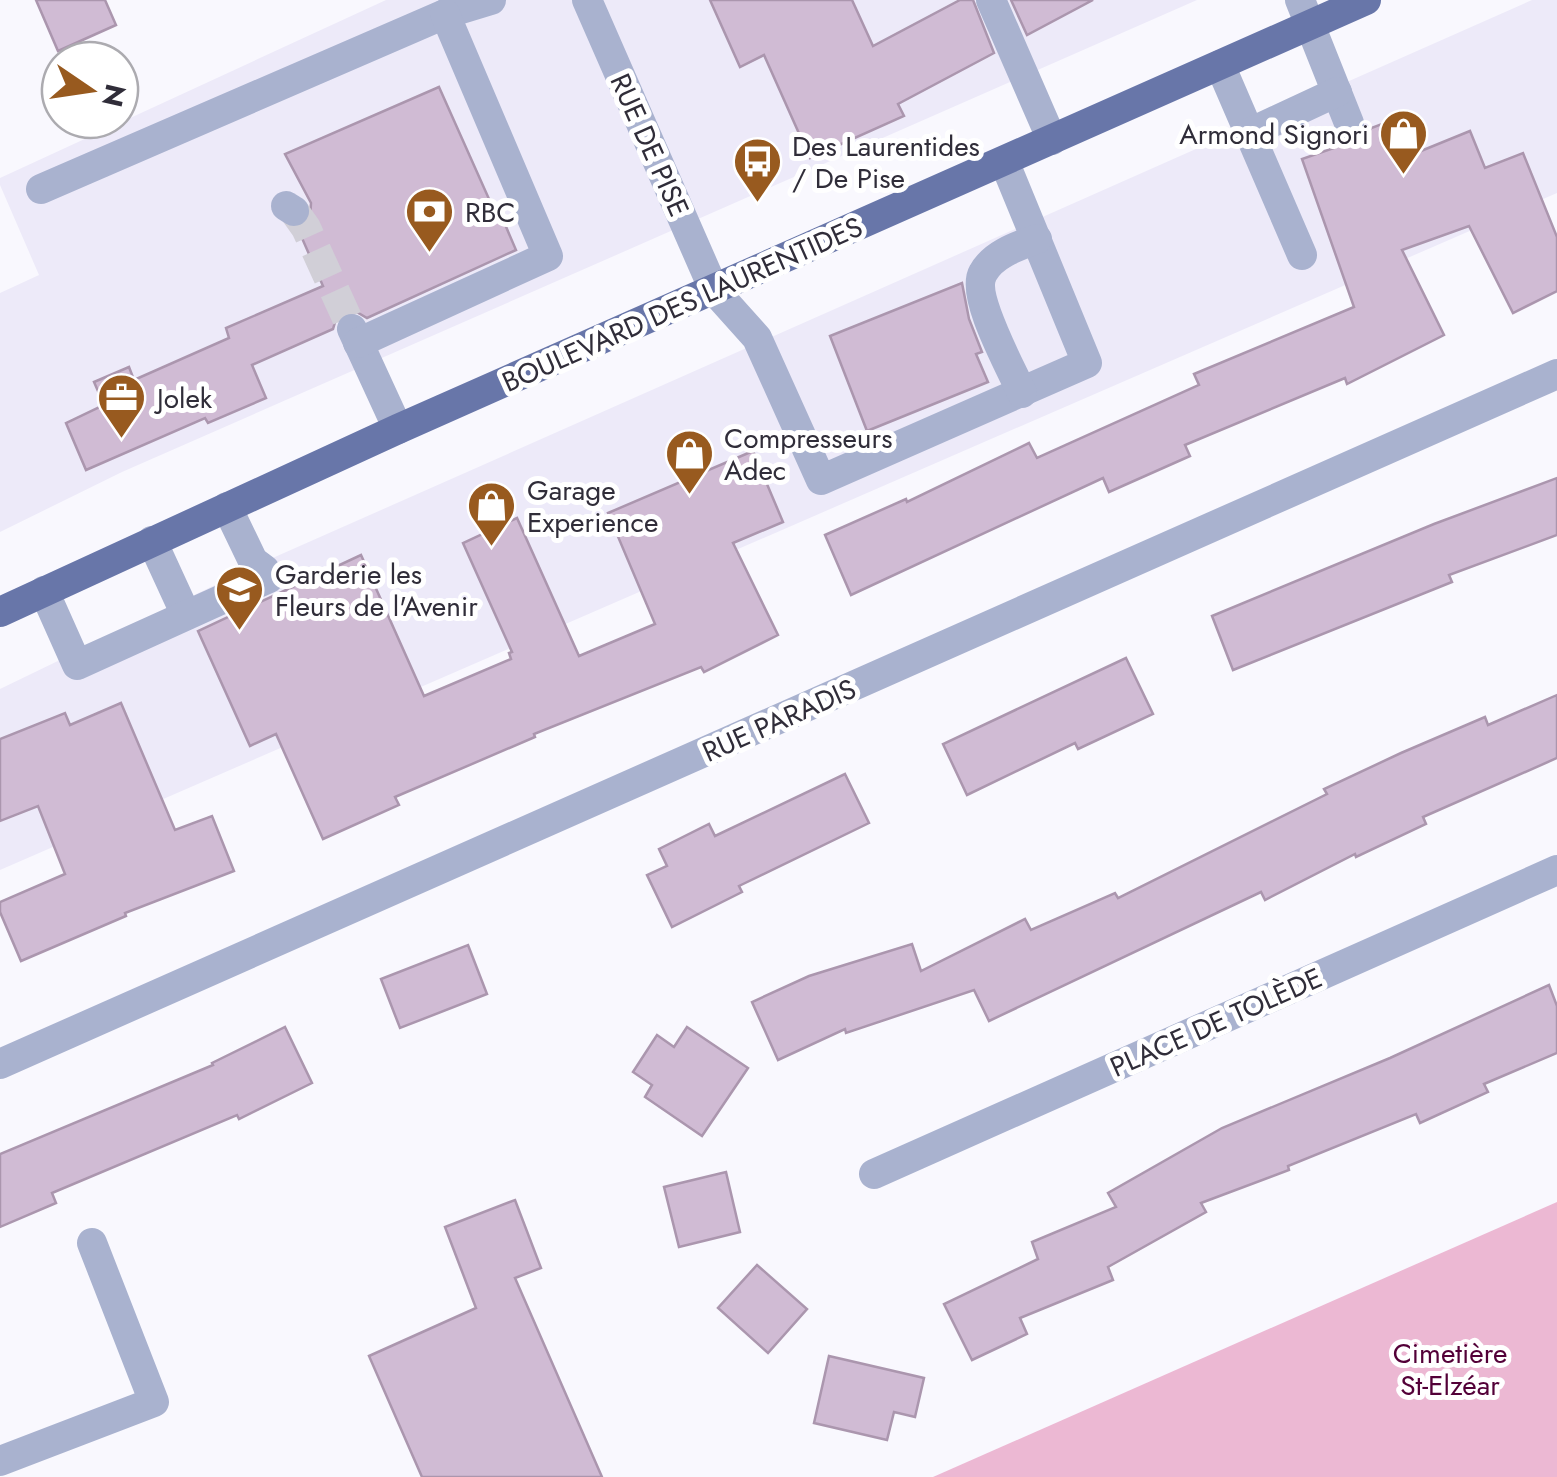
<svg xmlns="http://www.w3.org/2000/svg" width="1557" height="1477" font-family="Jost,sans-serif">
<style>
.built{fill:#edeaf9}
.green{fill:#ecb8d3}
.building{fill:#d0bbd4;stroke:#ab96ae;stroke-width:2.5}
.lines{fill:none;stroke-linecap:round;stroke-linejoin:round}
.minor-tunnel{stroke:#d1cfd7;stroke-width:30;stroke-dasharray:30 15;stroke-linecap:butt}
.minor{stroke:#a9b2cf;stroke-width:30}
.major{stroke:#6876a9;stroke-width:30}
.labels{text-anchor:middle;stroke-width:10;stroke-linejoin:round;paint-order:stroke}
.poi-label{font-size:28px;fill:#302d39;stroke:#fff;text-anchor:start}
.street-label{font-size:28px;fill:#302d39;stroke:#fff}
.park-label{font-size:28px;fill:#530038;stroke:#fff}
</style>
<rect width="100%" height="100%" fill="#f9f8fe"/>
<g class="built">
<polygon points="386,0 1197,0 122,472 0,532 0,293 39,275 0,185 0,178"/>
<polygon points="1532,0 1557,0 1557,193 0,870 0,689 248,569"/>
</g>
<polygon class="green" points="1557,1202 1557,1477 933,1477"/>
<g class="building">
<polygon points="36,0 105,0 116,25 58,51"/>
<polygon points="710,0 852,0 873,46 960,0 973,0 994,53 898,104 904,116 810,158 764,55 740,67"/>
<polygon points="1011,0 1093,0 1027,35"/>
<polygon points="439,87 493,208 498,208 516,250 367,318 355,311 343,312 336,319 333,329 252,365 266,398 208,423 205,418 86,470 66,423 104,405 94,382 129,367 134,380 229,338 226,328 323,286 298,229 310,220 311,203 285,154"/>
<polygon points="1403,116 1416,153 1470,131 1485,168 1523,153 1557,237 1557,291 1513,313 1469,226 1402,250 1444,335 1347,384 1345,378 1185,445 1190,456 1109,492 1103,478 851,595 825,535 906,499 907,502 1029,443 1037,458 1199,385 1194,374 1354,307 1302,159 1357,140 1366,130"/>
<polygon points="962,283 969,319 982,352 976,354 988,382 867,431 830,336"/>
<polygon points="753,451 783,522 733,543 778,635 704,672 701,667 534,734 535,737 395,797 399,805 323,839 276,734 250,746 198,631 361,555 424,696 511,659 509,653 512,652 463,543 517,518 579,656 655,624 608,513"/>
<polygon points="1557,478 1557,535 1449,575 1452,582 1233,670 1212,616 1434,524"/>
<polygon points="1126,658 1153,714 1078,749 1075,743 967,795 943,744"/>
<polygon points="1557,695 1557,758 1423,817 1426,824 1356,857 1355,854 1265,900 1261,892 989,1021 974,990 846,1033 845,1029 778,1060 752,1002 809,976 912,944 921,971 1025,919 1031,930 1115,893 1118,898 1327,794 1324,789 1401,753 1485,717 1488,725"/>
<polygon points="121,703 175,830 212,816 234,871 125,913 126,916 21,961 0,912 0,902 65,874 38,806 0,821 0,739 65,713 70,725"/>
<polygon points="845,774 869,823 739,886 742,892 672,927 647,875 667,866 659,849 709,824 715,836"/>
<polygon points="468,945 487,994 400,1028 381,979"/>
<polygon points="1549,985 1557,1006 1557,1053 1484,1084 1488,1092 1420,1123 1416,1114 1288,1166 1289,1170 1201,1203 1206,1212 1108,1267 1113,1280 1020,1318 1027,1334 972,1360 944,1304 1038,1259 1032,1242 1116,1207 1108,1193 1222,1128 1390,1058"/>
<polygon points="285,1027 312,1083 239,1119 237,1115 52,1193 56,1203 0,1227 0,1154 213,1065 212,1063"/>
<polygon points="687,1027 748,1068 702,1136 645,1097 652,1085 633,1072 657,1035 674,1047"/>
<polygon points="726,1172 740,1232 679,1247 664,1187"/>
<polygon points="515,1200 541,1268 515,1278 602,1477 422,1477 369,1356 476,1308 445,1227"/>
<polygon points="757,1265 807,1309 768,1353 718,1308"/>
<polygon points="829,1356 924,1378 915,1417 894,1412 887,1440 814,1423"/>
</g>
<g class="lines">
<polyline class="minor-tunnel" points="294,211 306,228 352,329"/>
<g class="minor">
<polyline points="587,0 714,290 757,338 821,480 1087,363 1004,161"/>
<polyline points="991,0 1052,140"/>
<polyline points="1300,0 1349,123"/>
<polyline points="1220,65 1302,255"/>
<polyline points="1249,133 1337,92"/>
<polyline points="41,189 445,14 491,0"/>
<polyline points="286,206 294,211"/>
<polyline points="352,329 398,429"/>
<polyline points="358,343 548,256 445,14"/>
<path d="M1022 393C1011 368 970 295 983 273 993 254 1018 246 1037 239"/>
<polyline points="152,541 186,615"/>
<polyline points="44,591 77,665 269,578 265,570 253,561 227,507"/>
<polyline points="0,1064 1557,374"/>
<polyline points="874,1174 1557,870"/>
<polyline points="0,1461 154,1402 92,1243"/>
</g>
<polyline class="major" points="0,612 398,429 1366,0"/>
</g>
<defs>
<symbol id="shop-pin" viewBox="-11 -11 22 30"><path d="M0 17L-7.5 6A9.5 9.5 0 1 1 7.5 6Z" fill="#985a1f" stroke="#fff"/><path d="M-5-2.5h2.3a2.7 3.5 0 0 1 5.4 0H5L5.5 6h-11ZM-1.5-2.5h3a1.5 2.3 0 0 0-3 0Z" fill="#fff"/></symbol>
<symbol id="bus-pin" viewBox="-11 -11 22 30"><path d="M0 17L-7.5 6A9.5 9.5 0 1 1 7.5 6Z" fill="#985a1f" stroke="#fff"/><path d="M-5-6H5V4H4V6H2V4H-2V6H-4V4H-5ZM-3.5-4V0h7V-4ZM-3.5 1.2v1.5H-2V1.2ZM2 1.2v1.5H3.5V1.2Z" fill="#fff"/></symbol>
<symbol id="bank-pin" viewBox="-11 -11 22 30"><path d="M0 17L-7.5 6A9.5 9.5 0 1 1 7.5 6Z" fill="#985a1f" stroke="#fff"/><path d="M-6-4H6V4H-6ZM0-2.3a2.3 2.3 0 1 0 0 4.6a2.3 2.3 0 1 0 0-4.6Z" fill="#fff"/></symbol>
<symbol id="office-pin" viewBox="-11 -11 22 30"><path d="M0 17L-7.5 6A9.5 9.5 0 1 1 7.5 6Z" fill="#985a1f" stroke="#fff"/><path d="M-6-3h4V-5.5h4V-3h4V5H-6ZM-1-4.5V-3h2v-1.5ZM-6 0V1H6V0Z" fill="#fff"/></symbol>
<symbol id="school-pin" viewBox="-11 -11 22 30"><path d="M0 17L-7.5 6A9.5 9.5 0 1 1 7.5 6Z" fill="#985a1f" stroke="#fff"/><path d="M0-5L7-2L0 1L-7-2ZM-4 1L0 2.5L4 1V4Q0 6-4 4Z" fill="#fff"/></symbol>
</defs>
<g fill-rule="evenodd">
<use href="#shop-pin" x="1376" y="106" width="55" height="75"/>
<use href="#bus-pin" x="730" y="134" width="55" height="75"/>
<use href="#bank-pin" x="402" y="184" width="55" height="75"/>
<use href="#office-pin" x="94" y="370" width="55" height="75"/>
<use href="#shop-pin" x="662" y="426" width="55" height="75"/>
<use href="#shop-pin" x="464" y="478" width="55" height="75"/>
<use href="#school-pin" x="212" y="562" width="55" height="75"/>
</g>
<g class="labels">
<g class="poi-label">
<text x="1369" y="144" text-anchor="end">Armond Signori</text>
<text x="792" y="156">Des Laurentides<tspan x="792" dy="32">/ De Pise</tspan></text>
<text x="465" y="222">RBC</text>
<text x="157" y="408">Jolek</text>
<text x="724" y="448">Compresseurs<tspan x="724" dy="32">Adec</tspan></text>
<text x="527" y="500">Garage<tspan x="527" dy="32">Experience</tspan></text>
<text x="275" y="584">Garderie les<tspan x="275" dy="32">Fleurs de l'Avenir</tspan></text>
</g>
<g class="street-label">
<text transform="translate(650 145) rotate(66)" y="10">RUE DE PISE</text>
<text transform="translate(682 304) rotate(-24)" y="10">BOULEVARD DES LAURENTIDES</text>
<text transform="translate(779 720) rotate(-24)" y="10">RUE PARADIS</text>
<text transform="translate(1216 1022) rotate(-24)" y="10">PLACE DE TOLÈDE</text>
</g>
<g class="park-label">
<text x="1450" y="1363">Cimetière<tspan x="1450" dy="32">St-Elzéar</tspan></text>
</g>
</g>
<g transform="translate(90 90) rotate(103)"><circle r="48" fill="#ffffff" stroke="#acabb0" stroke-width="2.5"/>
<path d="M0-8L18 38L0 25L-18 38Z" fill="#985a1f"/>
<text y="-15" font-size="28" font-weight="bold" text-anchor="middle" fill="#302d39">N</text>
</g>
</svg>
